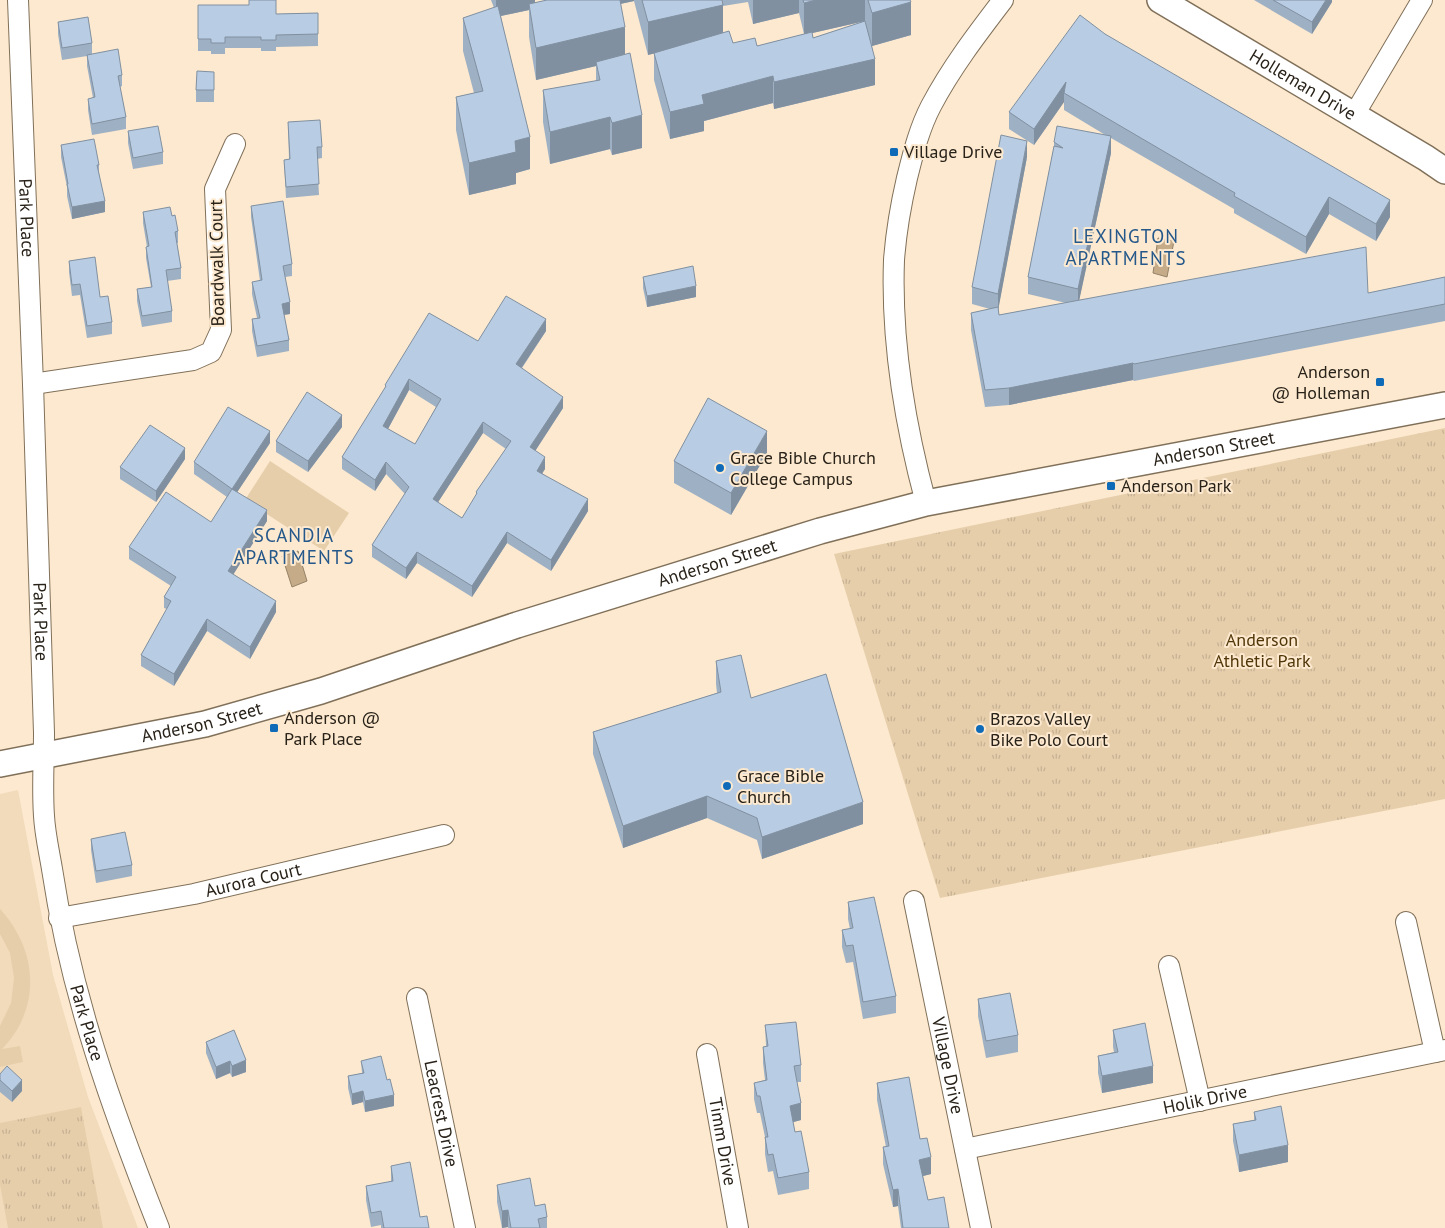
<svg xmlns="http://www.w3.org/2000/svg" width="1445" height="1228" font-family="'PT Sans',sans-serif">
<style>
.built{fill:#f2dbbb}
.grass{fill:#e7ceab}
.park{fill:url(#park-tufts)}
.water{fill:#c5ab88;stroke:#968267}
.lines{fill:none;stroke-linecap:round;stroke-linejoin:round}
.minor-casing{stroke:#817059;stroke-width:22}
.tertiary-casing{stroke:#817059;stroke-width:28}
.minor{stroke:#fff;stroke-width:20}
.tertiary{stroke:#fff;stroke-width:25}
.wall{fill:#9eb0c4;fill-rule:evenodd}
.shaded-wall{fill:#8190a0}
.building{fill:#b8cde4;stroke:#8190a0;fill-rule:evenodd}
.poi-dot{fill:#0f6bb8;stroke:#fce9cf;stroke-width:2}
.labels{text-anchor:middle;stroke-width:4;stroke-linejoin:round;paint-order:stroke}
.street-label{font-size:18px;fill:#292219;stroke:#fce9cf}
.poi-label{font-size:18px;fill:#292219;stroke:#fce9cf;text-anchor:start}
.park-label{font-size:18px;fill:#503608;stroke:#fce9cf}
.neighbourhood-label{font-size:19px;letter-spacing:1px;fill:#24578a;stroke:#fce9cf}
</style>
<defs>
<pattern id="park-tufts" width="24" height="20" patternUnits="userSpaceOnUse" patternTransform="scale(1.25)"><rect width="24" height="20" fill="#e7ceab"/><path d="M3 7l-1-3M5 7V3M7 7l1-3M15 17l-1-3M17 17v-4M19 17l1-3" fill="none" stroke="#c6b193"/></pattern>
</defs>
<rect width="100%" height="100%" fill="#fce9cf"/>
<polygon class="built" points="18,790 53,975 88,1097 138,1228 0,1228 0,794"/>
<g class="grass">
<polygon points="270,461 349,513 324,551 245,500"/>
<path d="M0 909C38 950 42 1008 2 1049L20 1046 23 1062 0 1067V1026L11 1003 14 978 10 953 0 934Z"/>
</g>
<g class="park">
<polygon points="1445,428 1445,799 940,898 834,554"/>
<polygon points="81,1107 103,1228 8,1228 0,1185 0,1123"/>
</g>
<g class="water">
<polygon points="1158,238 1174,241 1167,277 1153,273"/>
<polygon points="298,551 307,581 292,587 282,556"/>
</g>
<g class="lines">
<defs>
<g id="minor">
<path id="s1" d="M18 0 33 384 44 733C44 761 42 788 44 816 45 834 49 851 52 869 71 996 112 1109 159 1228"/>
<polyline points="1354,115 1422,0"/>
<polyline points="33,384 193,360 211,352 221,330 215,189 235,144"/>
<path d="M926 503C905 425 891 341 894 260 896 233 901 204 907 178 913 154 919 129 931 106 951 68 977 34 1003 0"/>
<path id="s2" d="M914 901 981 1228"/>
<path id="s3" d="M59 918 194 894 444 835"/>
<polyline points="1406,922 1435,1052"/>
<polyline points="1169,966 1200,1101"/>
<path id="s4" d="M417 998 465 1228"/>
<path id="s5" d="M707 1054 738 1228"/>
<path id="s6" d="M965 1149 1445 1050"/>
</g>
<g id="tertiary">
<path id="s7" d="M1160 0 1426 158 1445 171"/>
<path id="s8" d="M0 764 205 724 321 691 517 625 820 531 926 503 1445 405"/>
</g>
</defs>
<use href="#minor" class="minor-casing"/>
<use href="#tertiary" class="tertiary-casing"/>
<use href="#minor" class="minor"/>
<use href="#tertiary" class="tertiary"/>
</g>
<g class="wall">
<path d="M491 0H535V3L547 0H910L911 35 872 46 875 85 774 109 773 103 704 121V131L670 139 654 80V53L648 55 634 1 620 4 625 54 642 148 612 155 610 149 550 164 543 122V90L596 81V66L536 80 529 37V10L501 16 530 169 516 173V184L469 195 456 130V97L474 93 463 51V18L494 8ZM748 2 753 24 799 13 804 34 757 46 733 43 723 33V6ZM865 21 813 38 812 33Z"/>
<polygon points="1254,0 1332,0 1332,2 1312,34"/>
<polygon points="198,5 276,14 318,13 318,46 276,47 276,51 261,51 261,48 225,48 225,54 211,54 211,51 198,51"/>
<polygon points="58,22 92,43 92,54 122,75 122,86 120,87 126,117 126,129 92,135 88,110 88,99 93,98 87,66 87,56 62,60 58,34"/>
<polygon points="1105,34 1390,217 1376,241 1329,214 1306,254 1234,213 1234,209 1111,138 1111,153 1079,300 1368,293 1445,277 1445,321 1134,381 1133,380 1009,405 985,407 971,330 971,313 990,309 972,304 972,287 1027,157 998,309 999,315 1066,303 1028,294 1028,277 1054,146 1054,142 1107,136 1064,110 1064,102 1034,145 1009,129 1009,112"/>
<polygon points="214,72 214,102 196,102 196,90"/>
<polygon points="288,122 322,147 322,158 317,159 319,195 286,198 284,160 289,159"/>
<polygon points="128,131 163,152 163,164 133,169 128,143"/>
<polygon points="61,145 99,165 99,173 105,212 72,219 67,196 67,187 61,157"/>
<polygon points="251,206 292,264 292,276 285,277 290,314 284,315 289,340 289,351 257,357 252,331 252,319 257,318 252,294 252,282 260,281 251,217"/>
<polygon points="143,212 172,216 178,231 178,243 177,243 181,268 181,279 167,281 172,311 172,322 142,327 137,301 137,289 151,287 146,258 146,247 147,247 143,223"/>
<polygon points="69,261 112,322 112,334 87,338 80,295 72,296 69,272"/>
<polygon points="643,277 696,297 647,307 643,288"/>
<path d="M546 331 522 368 563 408 535 451 545 469 542 473 588 511 551 571 507 543 472 597 417 563 406 579 372 557V545L405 494 386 474 375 491 342 469V457L385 389V385L478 341ZM409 390 436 407 415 444 388 429ZM483 433 506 449 476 492V495L462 518 438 502Z"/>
<polygon points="342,427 308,472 276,452 276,441"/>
<polygon points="270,443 237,492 267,521 233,574 276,612 250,659 207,631 174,686 141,666 141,655 167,609 164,608 164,597 171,586 129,559 129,547 211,522 227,497 194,474 194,462"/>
<polygon points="767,453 731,515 674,483 674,461"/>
<polygon points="185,459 156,502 120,479 120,467"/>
<polygon points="716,661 751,698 863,824 762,859 757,840 707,818 623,848 593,754 593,732 717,693 716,684"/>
<polygon points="91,839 132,865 132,876 96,883 91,850"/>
<polygon points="848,902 896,996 896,1013 863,1019 853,962 846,963 842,947 842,930 850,929 848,919"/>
<polygon points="978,999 1018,1035 1018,1052 986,1058 978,1016"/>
<polygon points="765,1025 801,1065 801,1082 797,1082 801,1120 793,1122 795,1132 809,1172 809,1189 778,1195 773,1171 768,1172 765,1154 765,1137 760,1113 757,1113 754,1099 754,1083 765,1080 763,1063 763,1047 766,1046"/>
<polygon points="1113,1030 1153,1083 1102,1093 1098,1073 1098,1056 1114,1052 1113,1047"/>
<polygon points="206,1042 246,1072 232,1077 230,1073 216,1079 206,1053"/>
<polygon points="361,1061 387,1080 394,1106 365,1112 363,1102 352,1105 348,1088 348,1076 362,1073"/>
<polygon points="0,1074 22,1091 12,1102 0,1092"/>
<polygon points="877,1083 920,1139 931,1174 923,1176 928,1200 949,1228 901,1228 898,1206 893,1207 883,1164 883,1147 886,1147 877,1100"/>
<polygon points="1254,1112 1288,1162 1239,1172 1233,1141 1233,1124 1254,1120"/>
<polygon points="391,1166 420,1217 429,1228 381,1228 381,1225 371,1227 366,1200 366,1186 391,1182"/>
<polygon points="497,1185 535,1206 547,1217 547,1228 508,1228 508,1227 502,1228 497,1202"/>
</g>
<g class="shaded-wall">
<polygon points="496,0 535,0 535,9 529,4 529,10 496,17"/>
<polygon points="620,0 634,0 634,1 620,4"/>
<polygon points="753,0 799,0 799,13 753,24"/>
<polygon points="816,0 865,0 865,21 804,35 804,3"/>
<polygon points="1326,0 1332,0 1332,2 1312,34 1312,22"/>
<polygon points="911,2 911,35 872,46 872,13"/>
<polygon points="723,5 723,37 648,55 648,22"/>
<polygon points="625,27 625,60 596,62 596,66 536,80 536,48"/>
<polygon points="875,59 875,85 774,109 774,82"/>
<polygon points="773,76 773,103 704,121 704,131 670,139 670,112 702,95"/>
<polygon points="1066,82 1064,93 1064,102 1034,145 1034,129"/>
<polygon points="642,115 642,148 612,155 612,123"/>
<polygon points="610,117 610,149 550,164 550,132"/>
<polygon points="1111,136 1111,153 1078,306 1078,289"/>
<polygon points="530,137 530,169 516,173 516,184 469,195 469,163 515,141"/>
<polygon points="1027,141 1027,157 998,311 998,294"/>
<polygon points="1329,197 1329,214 1306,254 1306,237"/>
<polygon points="1390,200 1390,217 1376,241 1376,224"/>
<polygon points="105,201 105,212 72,219 72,207"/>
<polygon points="696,286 696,297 647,307 647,296"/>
<polygon points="290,302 290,314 282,315 282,304"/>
<polygon points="546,319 546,331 516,376 516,364"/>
<polygon points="1133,363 1133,380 1009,405 1009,388"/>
<polygon points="409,379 409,390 383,438 383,426"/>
<polygon points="563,397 563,408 530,459 530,447"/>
<polygon points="342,415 342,427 308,472 308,461"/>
<polygon points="483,422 483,433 433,510 433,499"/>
<polygon points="270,431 270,443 232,500 232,489"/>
<polygon points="767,431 767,453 731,515 731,493"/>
<polygon points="185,448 185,459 156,502 156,491"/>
<polygon points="545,457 545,469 537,482 537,471"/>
<polygon points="386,462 386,474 375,491 375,480"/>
<polygon points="588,499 588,511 551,571 551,560"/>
<polygon points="267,510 267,521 228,583 228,571"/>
<polygon points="507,532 507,543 472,597 472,586"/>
<polygon points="417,552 417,563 406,579 406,568"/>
<polygon points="276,601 276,612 250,659 250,647"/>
<polygon points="207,619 207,631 174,686 174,674"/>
<polygon points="707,796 707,818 623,848 623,826"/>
<polygon points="863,802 863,824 762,859 762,837"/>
<polygon points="246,1060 246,1072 232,1077 232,1066"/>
<polygon points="230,1061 230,1073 216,1079 216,1067"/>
<polygon points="1153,1066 1153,1083 1102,1093 1102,1076"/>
<polygon points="22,1080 22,1091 12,1102 12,1091"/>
<polygon points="363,1091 363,1102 352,1105 352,1094"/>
<polygon points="394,1095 394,1106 365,1112 365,1101"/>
<polygon points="801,1103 801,1120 790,1123 790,1106"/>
<polygon points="1288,1145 1288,1162 1239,1172 1239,1155"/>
<polygon points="931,1157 931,1174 919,1177 919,1160"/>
<polygon points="898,1189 898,1206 893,1207 893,1190"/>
<polygon points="508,1210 508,1227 502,1228 502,1211"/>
</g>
<g class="building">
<polygon points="249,0 276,0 276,14 318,13 318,34 276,35 276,40 261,40 261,37 225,37 225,43 211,43 211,39 198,39 198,5 249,5"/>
<polygon points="547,0 620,0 625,27 536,48 529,4"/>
<polygon points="642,0 722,0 723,5 648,22"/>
<polygon points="803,0 816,0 804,3"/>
<polygon points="868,0 910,0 911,2 872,13"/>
<polygon points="1273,0 1326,0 1312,22"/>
<polygon points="498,6 530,137 515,141 516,152 469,163 456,97 483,91 463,18"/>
<polygon points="1080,15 1105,34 1390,200 1376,224 1329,197 1306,237 1234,196 1235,193 1064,93 1066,82 1034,129 1009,112"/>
<polygon points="88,17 92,43 62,48 58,22"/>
<polygon points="865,21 875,59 774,82 773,76 702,95 704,104 670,112 654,53 729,31 733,43 755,38 757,46 812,32 813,38"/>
<polygon points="118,49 122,75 118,76 126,117 92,124 88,99 95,97 87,55"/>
<polygon points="630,53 642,115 612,123 610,117 550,132 543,90 600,80 596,62"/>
<polygon points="197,71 214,72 214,90 196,90"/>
<polygon points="320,120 322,147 317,147 319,184 286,187 284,160 290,159 288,122"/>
<polygon points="158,126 163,152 133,158 128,131"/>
<polygon points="1057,126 1111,136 1078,289 1028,277 1054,146 1063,148 1054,142"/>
<polygon points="1001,135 1027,141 998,294 972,287"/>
<polygon points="94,139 99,165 97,165 105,201 72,207 67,184 68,184 61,145"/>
<polygon points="283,201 292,264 283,266 290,302 282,304 289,340 257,346 252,319 260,318 252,282 262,280 251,206"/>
<polygon points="170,207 172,216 175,215 178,231 175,232 181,268 166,270 172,311 142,316 137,289 152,287 146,247 149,246 143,212"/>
<polygon points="1366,247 1368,293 1445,277 1445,304 1134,364 1133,363 1009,388 985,390 971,313 998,307 999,315"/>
<polygon points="95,257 100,297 108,296 112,322 87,326 80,284 72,285 69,261"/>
<polygon points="693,266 696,286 647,296 643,277"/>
<path d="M506 296 546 319 516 364 563 397 530 447 545 457 537 471 588 499 551 560 507 532 472 586 417 552 406 568 372 545 409 487 386 462 375 480 342 457 386 386 385 385 429 313 478 341ZM409 379 441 399 415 444 383 426ZM483 422 511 441 476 492 477 493 462 518 433 499Z"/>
<polygon points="307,392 342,415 308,461 276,441"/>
<polygon points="708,398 767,431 731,493 674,461"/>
<polygon points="228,407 270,431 232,489 194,462"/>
<polygon points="150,425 185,448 156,491 120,467"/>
<polygon points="232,489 267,510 228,571 276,601 250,647 207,619 174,674 141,655 171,601 164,597 176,577 129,547 166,492 211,522"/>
<polygon points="741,655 751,698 826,674 863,802 762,837 757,818 707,796 623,826 593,732 721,692 716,661"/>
<polygon points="125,832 132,865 96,871 91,839"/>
<polygon points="874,897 896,996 863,1002 853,945 846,946 842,930 853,928 848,902"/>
<polygon points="1010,993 1018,1035 986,1041 978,999"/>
<polygon points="796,1022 801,1065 794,1066 801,1103 790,1106 795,1132 801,1131 809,1172 778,1178 773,1154 768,1155 765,1137 768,1137 760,1096 757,1096 754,1083 767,1080 763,1047 768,1046 765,1025"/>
<polygon points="1145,1023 1153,1066 1102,1076 1098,1056 1118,1052 1113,1030"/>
<polygon points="234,1030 246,1060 232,1066 230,1061 216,1067 206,1042"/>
<polygon points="381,1056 387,1080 390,1079 394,1095 365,1101 363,1091 352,1094 348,1076 364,1073 361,1061"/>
<polygon points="7,1066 22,1080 12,1091 0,1080 0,1074"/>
<polygon points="909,1077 920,1139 927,1138 931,1157 919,1160 928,1200 944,1197 949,1228 903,1228 898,1189 893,1190 883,1147 889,1146 877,1083"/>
<polygon points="1281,1106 1288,1145 1239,1155 1233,1124 1256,1120 1254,1112"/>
<polygon points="410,1162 420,1217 427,1216 429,1228 384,1228 381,1211 371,1213 366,1186 393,1181 391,1166"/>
<polygon points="530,1178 535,1206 545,1204 547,1217 538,1219 540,1228 511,1228 508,1210 502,1211 497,1185"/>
</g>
<g class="poi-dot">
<rect x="889" y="147" width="10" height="10" rx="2.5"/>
<rect x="1375" y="377" width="10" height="10" rx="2.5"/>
<circle cx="720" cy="468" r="5"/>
<rect x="1106" y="481" width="10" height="10" rx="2.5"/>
<rect x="269" y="723" width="10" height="10" rx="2.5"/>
<circle cx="980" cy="729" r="5"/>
<circle cx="727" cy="786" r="5"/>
</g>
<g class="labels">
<g class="street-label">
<text dy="6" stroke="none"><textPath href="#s7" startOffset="166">Holleman Drive</textPath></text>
<text dy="6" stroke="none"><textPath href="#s1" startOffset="218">Park Place</textPath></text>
<text transform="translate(217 263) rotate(-91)" y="6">Boardwalk Court</text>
<text dy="6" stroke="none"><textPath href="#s8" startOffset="1256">Anderson Street</textPath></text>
<text dy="6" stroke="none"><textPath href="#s8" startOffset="746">Anderson Street</textPath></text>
<text dy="6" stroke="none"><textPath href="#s1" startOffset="622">Park Place</textPath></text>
<text dy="6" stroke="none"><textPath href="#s8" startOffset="206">Anderson Street</textPath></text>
<text dy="6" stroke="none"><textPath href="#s3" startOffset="198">Aurora Court</textPath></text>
<text dy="6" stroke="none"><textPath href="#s1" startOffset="1028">Park Place</textPath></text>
<text dy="6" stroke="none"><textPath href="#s2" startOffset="168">Village Drive</textPath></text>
<text dy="6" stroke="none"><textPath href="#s6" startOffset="245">Holik Drive</textPath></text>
<text dy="6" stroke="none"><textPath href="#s4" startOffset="118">Leacrest Drive</textPath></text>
<text dy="6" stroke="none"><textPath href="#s5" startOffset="89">Timm Drive</textPath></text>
</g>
<g class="poi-label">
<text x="904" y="158">Village Drive</text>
<text x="1370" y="378" text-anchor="end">Anderson<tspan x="1370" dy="21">@ Holleman</tspan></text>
<text x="730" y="464">Grace Bible Church<tspan x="730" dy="21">College Campus</tspan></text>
<text x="1121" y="492">Anderson Park</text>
<text x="284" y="724">Anderson @<tspan x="284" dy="21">Park Place</tspan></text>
<text x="990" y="725">Brazos Valley<tspan x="990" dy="21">Bike Polo Court</tspan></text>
<text x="737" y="782">Grace Bible<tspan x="737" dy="21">Church</tspan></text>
</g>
<g class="park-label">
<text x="1262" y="646">Anderson<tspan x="1262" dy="21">Athletic Park</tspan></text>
</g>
<g class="neighbourhood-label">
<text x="1126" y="243">LEXINGTON<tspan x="1126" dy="22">APARTMENTS</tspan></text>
<text x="294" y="542">SCANDIA<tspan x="294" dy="22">APARTMENTS</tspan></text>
</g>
</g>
</svg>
